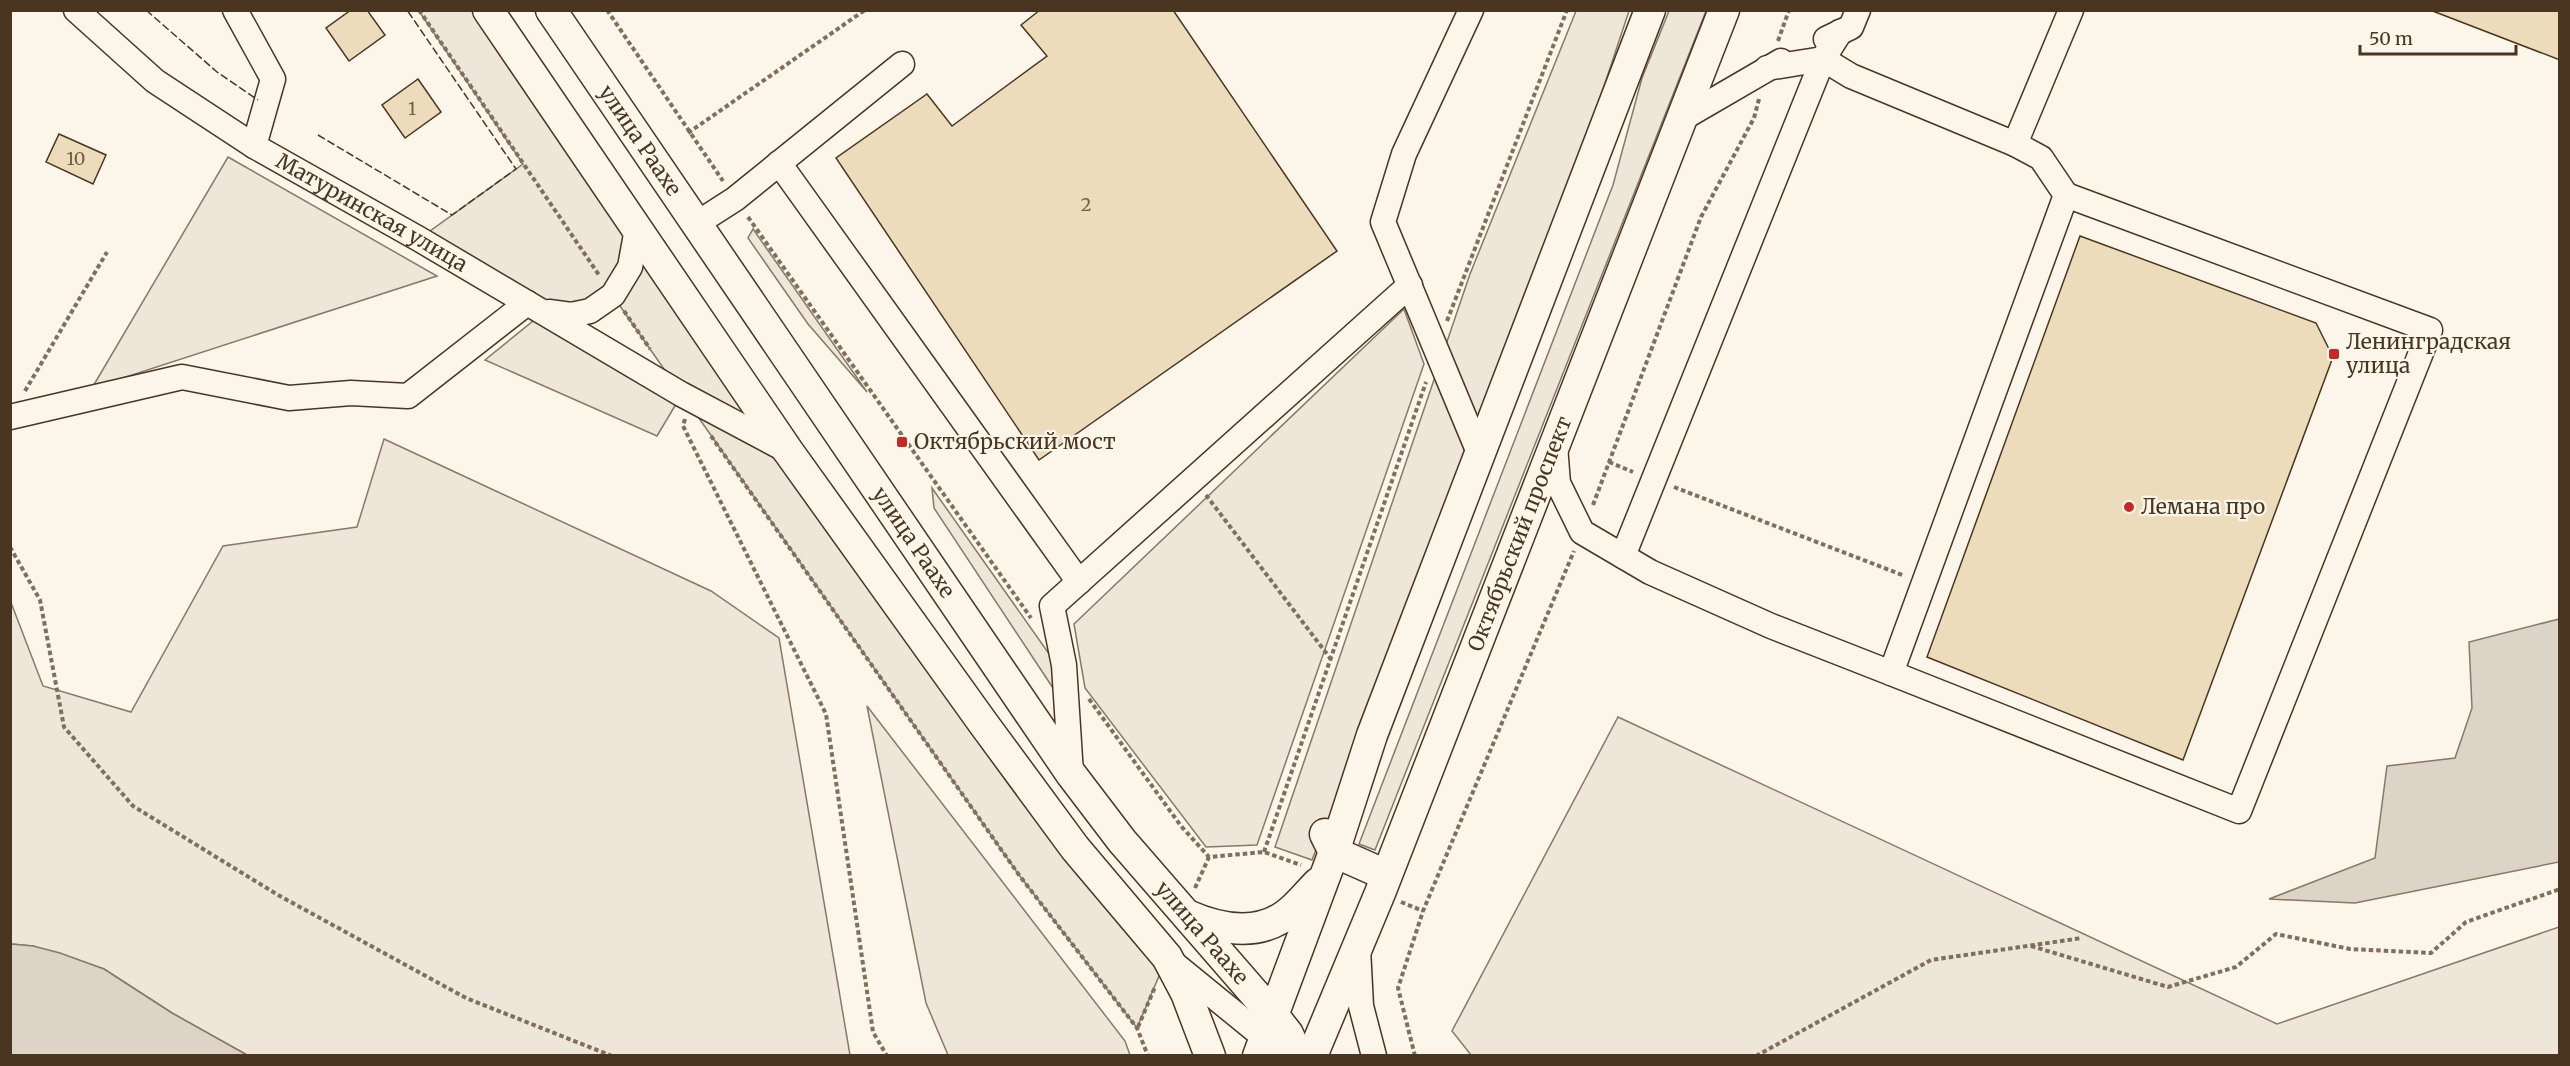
<svg xmlns="http://www.w3.org/2000/svg" width="2570" height="1066" font-family="Merriweather,serif">
<style>
.green{fill:#ede6d9;stroke:#887966;stroke-width:1.5;fill-rule:evenodd}
.water{fill:#dcd4c6;stroke:#887966;stroke-width:1.5}
.building{fill:#ecdcbc;stroke:#4a3520;stroke-width:1.5}
.lines{fill:none;stroke-linecap:round;stroke-linejoin:round}
.minor-casing{stroke:#4a3520;stroke-width:27}
.major-casing{stroke:#4a3520;stroke-width:33}
.path{stroke:#7f6f5c;stroke-width:4;stroke-dasharray:4.5 3;stroke-linecap:butt}
.minor{stroke:#fbf6e9;stroke-width:24}
.major{stroke:#fbf6e9;stroke-width:30}
.fence{stroke:#4a3520;stroke-width:1.5;stroke-dasharray:8 3;stroke-linecap:butt}
.poi-dot{fill:#c62828;stroke:#fbf6e9;stroke-width:2}
.labels{text-anchor:middle;stroke-width:4.5;stroke-linejoin:round;paint-order:stroke}
.number-label{font-size:18px;fill:#725f47}
.street-label{font-size:21px;fill:#4a3520;stroke:#fbf6e9}
.poi-label{font-size:21px;fill:#4a3520;stroke:#fbf6e9;text-anchor:start}
</style>
<rect width="100%" height="100%" fill="#fbf6e9"/>
<g class="green">
<path d="M419 11H488L1167 957 1137 1028 1019 875 682 394 657 436 485 360 544 312 419 239 523 164ZM613 296 680 392 547 312Z"/>
<polygon points="1576,11 1629,11 1552,243 1364,730 1312,860 1275,847 1470,274"/>
<polygon points="1669,11 1706,11 1375,850 1359,844 1613,185 1642,78"/>
<polygon points="228,157 437,276 92,388"/>
<polygon points="753,229 867,392 808,324 748,238"/>
<polygon points="1404,309 1424,364 1257,845 1206,847 1085,688 1074,624"/>
<polygon points="384,439 711,591 779,638 850,1055 247,1055 172,1013 104,969 33,946 11,944 10,600 43,686 131,712 223,546 357,527"/>
<polygon points="932,488 1052,658 1053,688 934,508"/>
<polygon points="867,706 1125,1041 1130,1055 948,1055 926,1003"/>
<polygon points="1618,717 2277,1024 2559,927 2559,1055 1471,1055 1452,1031"/>
</g>
<g class="water">
<polygon points="2559,619 2559,862 2355,903 2269,899 2375,858 2387,766 2455,758 2472,708 2469,642"/>
<polygon points="11,944 33,946 60,953 104,969 172,1013 247,1055 11,1055"/>
</g>
<g class="building">
<polygon points="351,10 367,10 385,35 349,61 326,28"/>
<polygon points="1040,10 1173,10 1337,251 1039,460 836,158 927,94 952,126 1047,56 1021,25"/>
<polygon points="2430,10 2560,10 2560,60"/>
<polygon points="418,79 441,112 405,138 382,105"/>
<polygon points="59,134 106,155 93,184 46,162"/>
<polygon points="2080,236 2316,323 2333,357 2183,760 1927,657"/>
</g>
<g class="lines">
<defs>
<g id="minor">
<path id="s1" d="M76 10 155 81 254 146 419 239 681 394 788 451"/>
<polyline points="235,10 273,79 254,146"/>
<polyline points="1471,10 1404,154 1383,222 1480,455"/>
<polyline points="1826,39 1851,27 1858,10"/>
<polyline points="1683,118 1781,61"/>
<polyline points="2015,144 2071,10"/>
<polyline points="779,163 1079,582"/>
<polyline points="696,224 735,199 902,64"/>
<polyline points="549,312 571,315 590,311 613,295 630,267 637,229"/>
<polyline points="10,417 182,377 289,398 351,393 408,396 527,303"/>
<polyline points="1555,446 1558,483 1582,532 1650,572 1771,626 1891,673 2066,195 2041,158 2015,144 1851,76 1823,59 1767,68"/>
<polyline points="1623,556 1823,59 1840,32"/>
<polyline points="1891,673 2239,811 2430,330 2066,195"/>
<polyline points="1071,774 1064,665 1052,606 1410,285"/>
<polyline points="1358,948 1361,1006 1374,1056"/>
<polyline points="1173,963 1276,1047"/>
</g>
<g id="major">
<polyline points="488,10 788,451 983,723 1075,848 1167,957 1186,993 1210,1056"/>
<path id="s2" d="M551 10 1071 774 1122 841 1274 1016 1288 1034 1298 1056"/>
<polyline points="1325,834 1334,852 1386,875"/>
<path d="M1187 915C1221 930 1261 938 1292 910 1301 902 1309 892 1318 883"/>
<polyline points="1258,1056 1334,852 1372,735 1650,10"/>
<path id="s3" d="M1312 1056 1380 893 1724 10"/>
</g>
</defs>
<use href="#minor" class="minor-casing"/>
<use href="#major" class="major-casing"/>
<g class="path">
<polyline points="419,10 599,275"/>
<polyline points="607,10 723,181"/>
<polyline points="1778,41 1789,10"/>
<polyline points="688,133 865,10"/>
<polyline points="748,217 1031,618"/>
<polyline points="624,311 650,349"/>
<polyline points="1447,321 1567,10"/>
<polyline points="25,391 107,252"/>
<polyline points="685,419 683,426 826,714 873,1032 887,1056"/>
<polyline points="711,436 1019,875 1137,1028 1148,1056"/>
<polyline points="1609,462 1633,472"/>
<polyline points="1674,487 1905,576"/>
<polyline points="1206,495 1330,658"/>
<polyline points="1593,505 1701,217 1754,118 1759,99"/>
<polyline points="10,547 40,600 64,727 133,806 278,895 466,998 612,1056"/>
<polyline points="1089,699 1181,826 1209,857 1264,852 1301,865"/>
<polyline points="1264,852 1426,382"/>
<polyline points="1195,888 1209,857"/>
<polyline points="1401,902 1423,911"/>
<polyline points="2031,946 2168,987 2236,967 2276,934 2350,949 2431,953 2466,922 2560,889"/>
<polyline points="1138,1027 1155,987"/>
<polyline points="1415,1056 1398,988 1423,911 1574,551"/>
<polyline points="1756,1056 1931,960 2082,938"/>
</g>
<use href="#minor" class="minor"/>
<use href="#major" class="major"/>
<g class="fence">
<polyline points="146,10 217,72 258,100"/>
<polyline points="318,135 452,215 516,169 407,10"/>
</g>
</g>
<g class="poi-dot">
<rect x="2328" y="348" width="12" height="12" rx="3"/>
<rect x="896" y="436" width="12" height="12" rx="3"/>
<circle cx="2129" cy="507" r="6"/>
</g>
<g class="labels">
<g class="number-label">
<text x="412" y="115">1</text>
<text x="76" y="165">10</text>
<text x="1086" y="211">2</text>
</g>
<g class="street-label">
<text dy="7" stroke="none"><textPath href="#s2" startOffset="158">улица Раахе</textPath></text>
<text dy="7" stroke="none"><textPath href="#s1" startOffset="360">Матуринская улица</textPath></text>
<text dy="7" stroke="none"><textPath href="#s3" startOffset="562">Октябрьский проспект</textPath></text>
<text dy="7" stroke="none"><textPath href="#s2" startOffset="644">улица Раахе</textPath></text>
<text dy="7" stroke="none"><textPath href="#s2" startOffset="1130">улица Раахе</textPath></text>
</g>
<g class="poi-label">
<text x="2346" y="349">Ленинградская<tspan x="2346" dy="24">улица</tspan></text>
<text x="914" y="449">Октябрьский мост</text>
<text x="2141" y="514">Лемана про</text>
</g>
</g>
<rect width="2570" height="1066" fill="none" stroke="#4a3520" stroke-width="24"/>
<path d="M2360 45v9h156v-9" fill="none" stroke="#4a3520" stroke-width="3"/>
<text x="2369" y="45" font-size="18" fill="#4a3520" stroke="#fbf6e9" stroke-width="4.5" paint-order="stroke">50 m</text>
</svg>
